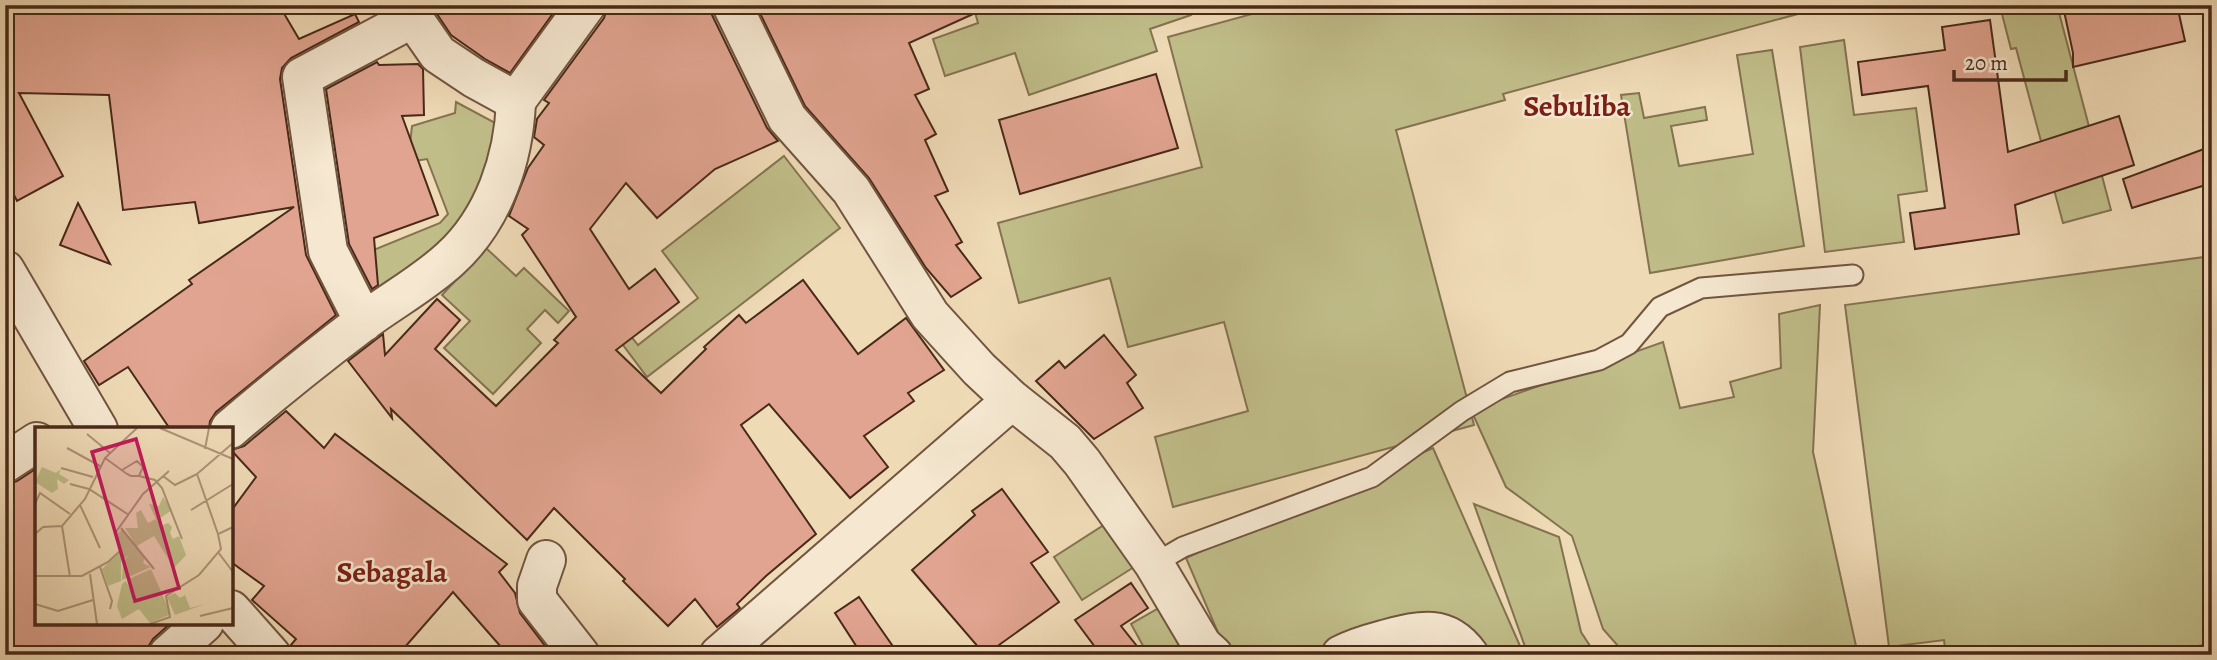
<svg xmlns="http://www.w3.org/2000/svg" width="2217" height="660" font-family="Alegreya,serif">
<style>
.green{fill:#c0bd89;stroke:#847351;stroke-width:2}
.building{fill:#e1a490;stroke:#492919;stroke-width:2}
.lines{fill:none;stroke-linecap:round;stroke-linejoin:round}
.service-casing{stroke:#725540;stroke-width:23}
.minor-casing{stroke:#725540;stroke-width:42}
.service{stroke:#f5e7d0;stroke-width:19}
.minor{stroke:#f5e7d0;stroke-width:38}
.labels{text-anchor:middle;stroke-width:5;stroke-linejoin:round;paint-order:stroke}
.quarter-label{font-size:30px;font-weight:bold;fill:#7a1f14;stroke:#f5e7d0}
.inset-road{fill:none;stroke:#ad9377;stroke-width:2}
.view{fill:#c2185b;fill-opacity:0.15;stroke:#c2185b;stroke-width:3.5}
.inset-edge{fill:none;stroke:#492919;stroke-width:3.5}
</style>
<rect width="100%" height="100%" fill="#efdab6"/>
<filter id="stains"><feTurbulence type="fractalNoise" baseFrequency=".00286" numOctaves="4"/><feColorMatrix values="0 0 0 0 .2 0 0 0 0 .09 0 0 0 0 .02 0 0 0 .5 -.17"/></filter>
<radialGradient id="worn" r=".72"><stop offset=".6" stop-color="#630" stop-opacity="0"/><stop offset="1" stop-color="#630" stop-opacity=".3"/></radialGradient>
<g class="green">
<polygon points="973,5 1188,5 1191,15 1150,29 1157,51 1029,95 1015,53 945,76 933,39 978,23"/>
<polygon points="1285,5 1831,5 1503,94 1505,100 1396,130 1474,425 1173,507 1155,437 1248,411 1224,322 1128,347 1110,278 1019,303 998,223 1202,167 1168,37"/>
<polygon points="2034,5 2057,5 2111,210 2063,223 2016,48 2011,49 2002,14"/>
<polygon points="1844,40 1854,115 1916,108 1927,191 1898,195 1904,242 1825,252 1800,47"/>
<polygon points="1772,50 1804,246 1650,273 1621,95 1639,93 1644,118 1705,107 1707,120 1671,126 1679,166 1753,154 1737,55"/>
<polygon points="456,102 499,125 468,221 437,252 371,302 357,297 328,245 325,183 357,177 347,192 349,202 332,218 354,258 440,223 448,214 427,159 408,162 412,126 455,113"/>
<polygon points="784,156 840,228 647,377 590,301 598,295 638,345 698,298 662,251"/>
<polygon points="486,248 516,276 524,268 569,311 558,323 545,310 527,329 541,343 493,394 444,348 470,321 442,295"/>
<polygon points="2212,256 2212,644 2130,655 1946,655 1944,640 1889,647 1845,305"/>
<polygon points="1820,305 1813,452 1858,655 1626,655 1603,629 1572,536 1506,487 1471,410 1663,342 1680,408 1734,397 1730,382 1781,368 1779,314"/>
<polygon points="1433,448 1524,655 1476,655 1466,634 1325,655 1231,655 1225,649 1186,558"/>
<polygon points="1474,504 1559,537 1581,632 1596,655 1528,655"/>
<polygon points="1107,523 1134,567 1082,600 1054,557"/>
<polygon points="1159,608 1184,655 1144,655 1147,653 1131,624"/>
</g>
<g class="building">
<polygon points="5,5 279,5 299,39 355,14 359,22 291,58 282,68 280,79 306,255 336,315 216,412 210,421 209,429 170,429 128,367 99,385 84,361 192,284 189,280 294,207 199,223 195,202 123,210 109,95 19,93 63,176 17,201 5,177"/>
<polygon points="431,5 559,5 510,73 485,59 451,35"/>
<polygon points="608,5 710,5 712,15 767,128 778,141 715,169 657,218 626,183 590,229 629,289 655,269 679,302 616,350 661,393 706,349 704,347 739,315 746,323 803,280 858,354 906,318 944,370 908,393 914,401 864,436 888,467 850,498 769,404 741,425 816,534 766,576 737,604 740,608 717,627 695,599 668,626 623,581 625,579 554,508 527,540 391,409 392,418 348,361 383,334 385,355 437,299 460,320 435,349 496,406 558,343 554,340 576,317 522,235 528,229 509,216 528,168 544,145 534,137 537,119 549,103 544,100 604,18"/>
<polygon points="756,5 993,5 909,43 929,89 915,95 936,134 925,140 948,191 935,196 962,242 956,245 981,278 951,297 926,268 869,178 805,106"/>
<polygon points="2088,5 2177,5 2185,41 2073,67 2073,53 2064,11"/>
<polygon points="1990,20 2008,152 2119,116 2134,165 2015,205 2019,234 1915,249 1910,213 1945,208 1928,86 1862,95 1858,62 1945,50 1942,27"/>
<polygon points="377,62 379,65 418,64 423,69 424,115 402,116 438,215 374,238 378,285 372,289 349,244 326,89"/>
<polygon points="1156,74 1178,148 1020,194 999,120"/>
<polygon points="2212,146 2212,183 2132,208 2123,179"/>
<polygon points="78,203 110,264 60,245"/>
<polygon points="1104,335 1136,375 1127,383 1143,408 1094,439 1036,381 1059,361 1065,368"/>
<polygon points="286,411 324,448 335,434 507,564 499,572 515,593 520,613 552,655 508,655 453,592 398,655 292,655 290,646 296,639 252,600 264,586 231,562 231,511 256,477 231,450 244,446"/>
<polygon points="37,468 37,623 171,623 153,639 148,647 147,655 5,655 5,485 17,481"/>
<polygon points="1002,489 1048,552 1031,563 1059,602 985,655 912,570 975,515 972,511"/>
<polygon points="1131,583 1148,608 1121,626 1144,655 1101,655 1075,620"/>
<polygon points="859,597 876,622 899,655 862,655 835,613"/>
</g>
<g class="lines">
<defs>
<polyline id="service" points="1154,564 1183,547 1372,477 1462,411 1510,382 1599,360 1629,344 1660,307 1701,288 1853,275"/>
<g id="minor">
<polyline points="732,5 787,118 851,190 930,315 979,369 1012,400 1065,442 1082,462 1154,564 1202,645 1213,655"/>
<polyline points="516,101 586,5"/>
<polyline points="5,270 98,429"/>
<path d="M230 429C273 392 318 356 363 322 391 301 424 283 450 259 494 219 514 158 516 101L474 78 438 54 413 18 302 77 328 251 364 322"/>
<polyline points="5,463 37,442"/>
<polyline points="546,560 537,586 537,600 580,655"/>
<polyline points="231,610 271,655"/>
<polyline points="168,655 204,623"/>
<polyline points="719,655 1012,400"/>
<path d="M1341 655C1354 648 1368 644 1383 640 1418 631 1445 622 1469 655"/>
</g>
</defs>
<use href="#service" class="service-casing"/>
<use href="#minor" class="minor-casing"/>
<use href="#service" class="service"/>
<use href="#minor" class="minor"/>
</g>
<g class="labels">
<g class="quarter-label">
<text x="1577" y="116">Sebuliba</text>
<text x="392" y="582">Sebagala</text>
</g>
</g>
<g transform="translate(35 427)">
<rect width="198" height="198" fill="#efdab6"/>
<path d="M7 40 21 46 26 42 24 47 34 53 29 57 22 52 23 62 17 66 0 55ZM128 70 137 83 122 93 126 99 133 96 137 100 135 106 138 112 144 109 151 128 139 141 119 109 102 119 110 131 108 136 116 140 87 153 88 135 94 128 86 134V154L73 159 67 142 87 123 81 107 87 103 99 115 90 101H103L101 86 106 83 113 96 121 92 114 77 124 79ZM116 142 136 187 115 196 104 182 87 192 82 179 87 157 91 154 96 164 94 152ZM140 166 145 171 150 168 155 181 170 177 140 188 132 170Z" fill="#c0bd89"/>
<path class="inset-road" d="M125 1 198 32M52 7 75 26M32 21 65 39M170 22 174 1M70 31 92 47 96 49H104L108 40 102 34 87 43M26 41 58 50M162 47 198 16M104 49 120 53 127 61 147 112M128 49 140 58 162 47 183 107M35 57 54 62 94 88M0 77 5 66 35 87M45 78 65 121M156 83 198 57M86 101 119 142M0 107 8 100 27 99M183 125 198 145M65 140 77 174 75 182M55 147 62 197M0 149H47L73 135 86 123 81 105 108 67 134 44M35 150 27 99 50 72 70 31 102 1M0 177 23 184 58 173M165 189 198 181M115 197 135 190 131 169 164 148 186 122 183 107 198 100"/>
<path class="view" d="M101 12 144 161 100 174 57 25Z"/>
<rect width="198" height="198" class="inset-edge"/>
</g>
<rect width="2217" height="660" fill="none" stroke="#efdab6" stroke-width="28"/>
<rect x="7" y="7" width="2203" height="646" fill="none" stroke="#492919" stroke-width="3.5"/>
<rect x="14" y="14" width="2189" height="632" fill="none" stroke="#492919" stroke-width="2"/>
<path d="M1954 70v10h112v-10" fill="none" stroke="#492919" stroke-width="3.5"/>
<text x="1965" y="70" font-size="21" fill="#492919" stroke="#f5e7d0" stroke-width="5" paint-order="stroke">20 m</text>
<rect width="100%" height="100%" filter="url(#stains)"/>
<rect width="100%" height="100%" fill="url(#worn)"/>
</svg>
